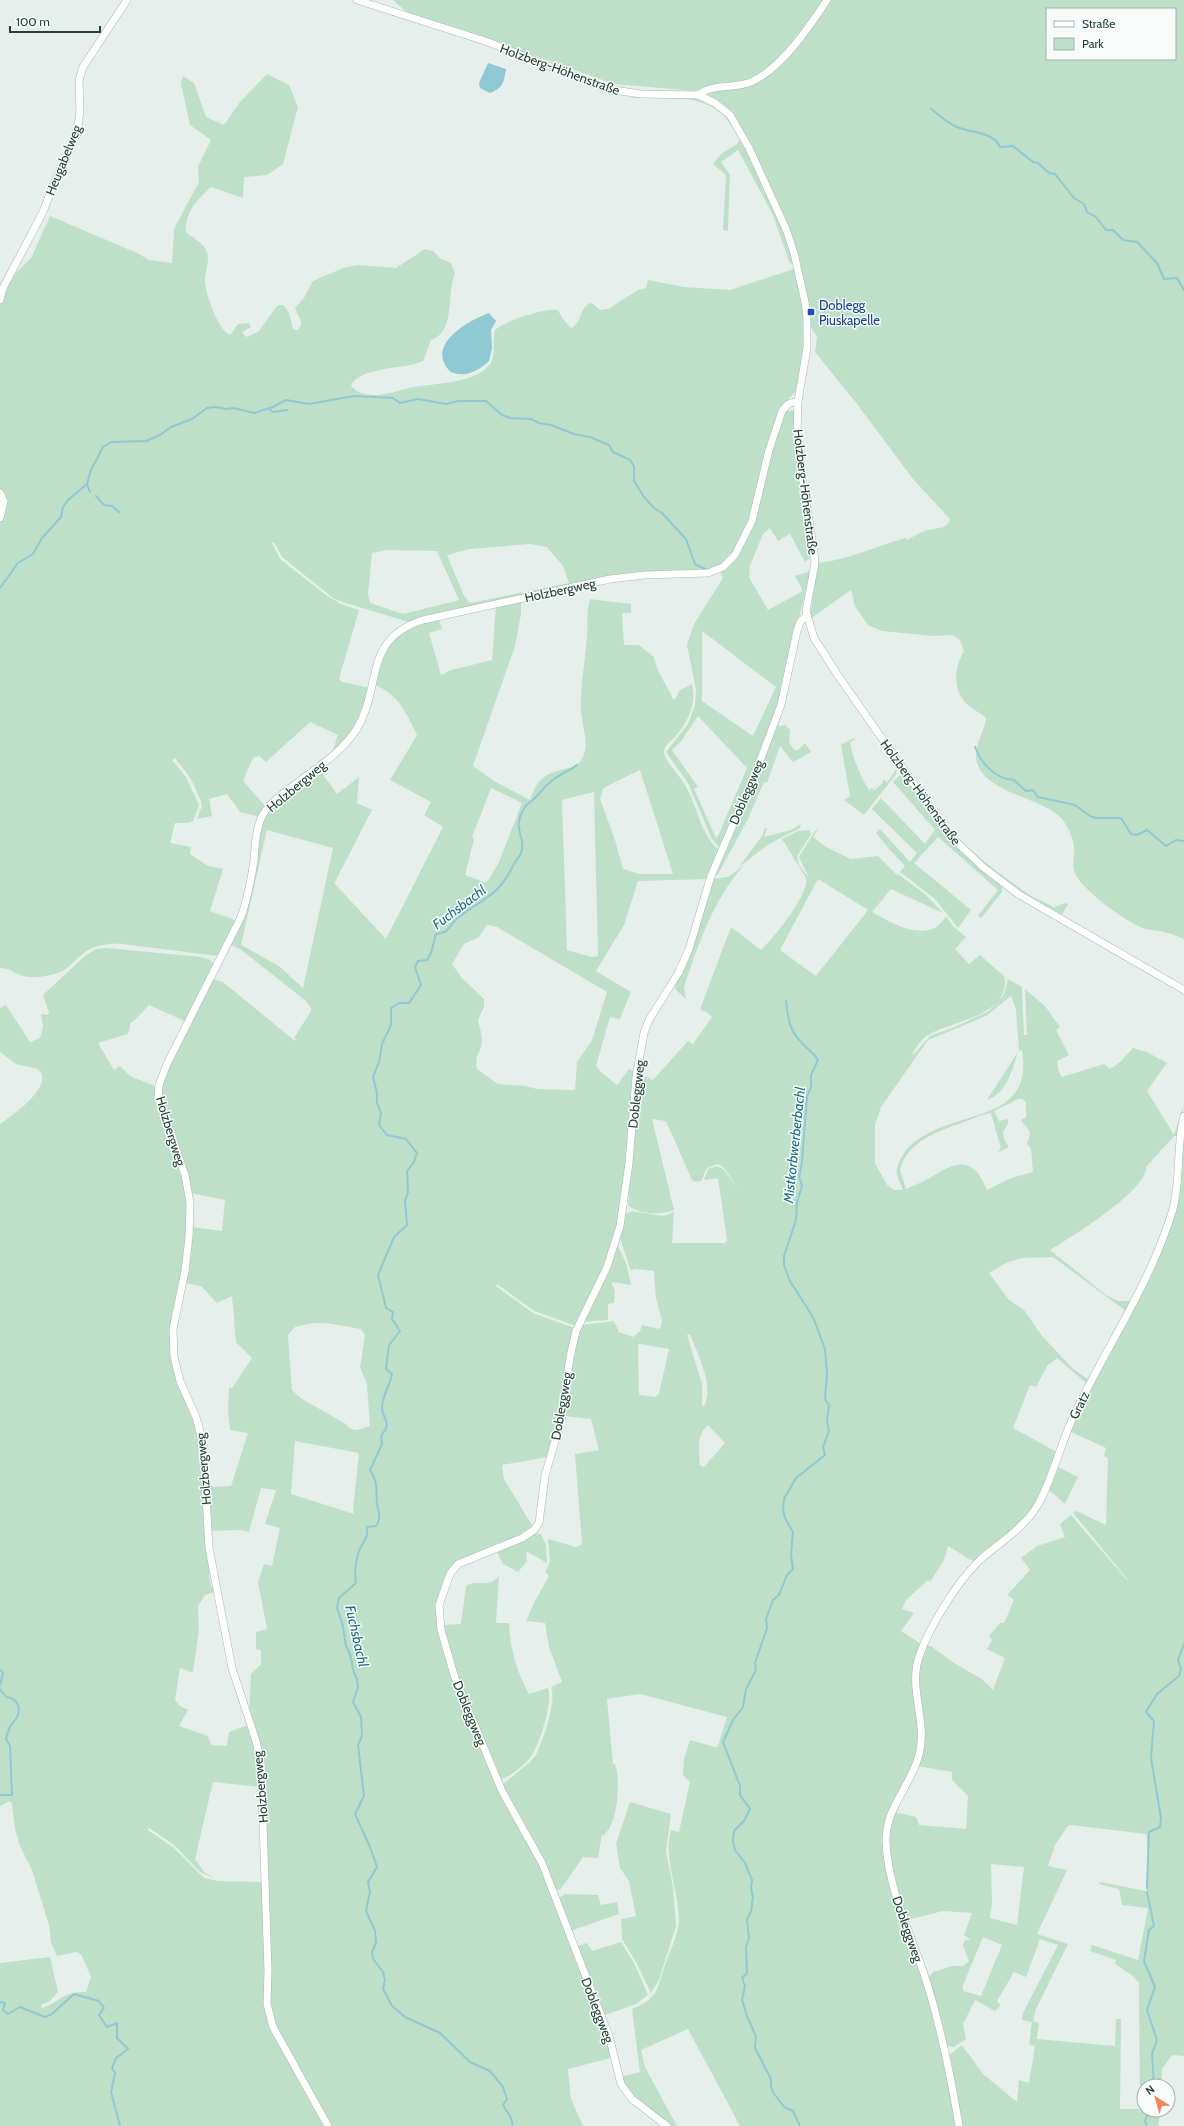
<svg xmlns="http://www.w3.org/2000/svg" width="1184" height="2126" font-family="Cabin,sans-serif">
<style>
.green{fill:#bfe0c8;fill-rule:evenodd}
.water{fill:#8ec9d4}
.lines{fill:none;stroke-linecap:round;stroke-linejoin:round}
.stream{stroke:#8ec9d4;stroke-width:2}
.minor-casing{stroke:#a8b8b2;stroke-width:8}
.minor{stroke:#fff;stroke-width:7}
.transit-dot{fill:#1a4fb4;stroke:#f7fbf9;stroke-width:1.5}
.labels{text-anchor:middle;stroke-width:3;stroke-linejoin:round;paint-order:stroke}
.street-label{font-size:13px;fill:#24423a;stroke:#f7fbf9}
.transit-label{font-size:13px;fill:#164399;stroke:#f7fbf9;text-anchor:start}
.water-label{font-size:14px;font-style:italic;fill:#1c6f80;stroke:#f7fbf9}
</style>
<rect width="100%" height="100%" fill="#e6efeb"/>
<g class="green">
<path d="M393 0H1184V939C1178 937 1173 934 1167 933 1159 930 1148 931 1140 927 1123 919 1080 889 1074 871 1072 863 1075 855 1074 847 1073 837 1068 827 1062 819 1043 796 976 793 976 755 976 741 985 731 986 718 980 712 971 709 965 702 952 688 955 666 964 651L959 639 952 635 934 636 882 631 868 625 855 606 851 590 810 619 817 563C848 560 876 546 906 538L907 540C913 537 919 533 925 531 934 527 947 531 950 519L913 479 857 404 815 352 817 337 810 326 799 267 743 130 708 95 709 91 742 82 711 85 694 91 614 84 461 29 410 15ZM1047 9H1175V59H1047Z"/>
<path d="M267 74 289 85 298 107 283 164 267 175 244 177 243 198 211 187C197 200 185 212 186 232 192 237 203 243 206 250 211 260 205 270 205 280 205 293 218 330 230 335L238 324 249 323 251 327 242 332 246 337 258 332 278 305H283L289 313 293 329 298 330C305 321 298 317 295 308L304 298 313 281 343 268 357 265 396 268 425 249 433 251 441 259 451 263 455 274C446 294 456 332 431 340L423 361C403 370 362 366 351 385 356 394 368 395 378 395 390 394 402 389 414 387 436 383 466 384 484 370 499 359 491 345 495 330 505 321 544 308 558 310L562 318 571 328C583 323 579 305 592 303L600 310 608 309 638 290 646 288 648 280 684 287 730 290 794 269 805 318 803 353 796 391 784 404 752 513 730 559 714 569 645 573 422 618 409 622 342 602 333 598 282 557 274 542 272 543 280 559 326 595 341 604 359 610 339 679 342 682 370 688C362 719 353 730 332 753L338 735 310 722 266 762 259 756 253 758 243 781 266 807 260 817 240 812 227 794 209 799 212 816 197 819 202 806 201 801 191 779 175 758 172 760 186 777 199 805 193 821 188 823H175L170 843 191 847 190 854 208 866 223 869 210 911 238 921 218 956 122 944C109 943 94 945 84 953 73 961 68 971 54 974 43 977 31 979 20 975 12 972 9 968 0 968V289L31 258 50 216 137 253 149 260 172 263 174 229 199 182 198 167 211 140 190 125 181 83 183 76 194 83 206 117 224 125 240 102ZM530 544 547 547 563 566 569 583 470 603 464 596 447 555 470 549ZM387 550 437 551 459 600 403 614 370 603 368 595 372 553Z"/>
<path d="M635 96 697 98 709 102 733 122 775 206 794 262 790 264 773 215 738 150 721 162 730 175 728 231 723 230 726 175 713 164 722 153 736 145 740 140C722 103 700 98 661 98 651 98 640 97 630 98Z"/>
<path d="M786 410 795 411 812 556 805 562 790 534 778 541 770 528 763 534 750 566 749 577 768 610 803 591 795 576 811 571 797 625 786 684 755 769 720 848 712 839 688 783 666 752 688 724 695 705 696 690 687 645 694 624 723 578 720 572 737 556ZM702 631 776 687 753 736 702 701ZM698 716 747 768 719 834 716 838 694 789 698 787 672 750 682 740Z"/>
<path d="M590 599 631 604V613H622L624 645H639L654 657C657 674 666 683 673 699L676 698 680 690 692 684C697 703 688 723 675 737 671 741 664 745 664 752 663 759 681 777 685 785 696 803 702 838 719 850L708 879 638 881 624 925 596 971 631 992 620 1019 610 1017 596 1066 600 1071 617 1085 629 1069 635 1072 628 1163 615 1243 576 1326 534 1311 497 1284 496 1286 533 1313 575 1328 561 1410 548 1457 502 1465 504 1479 533 1527 525 1534 460 1560 438 1600 453 1679 540 1864 614 2057 568 2069 571 2099 583 2126H329L293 2062 271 2014 263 1771 249 1713 251 1674 261 1664V1650L256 1649V1632L267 1629 258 1582 264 1564 272 1566 280 1528 265 1524 276 1490 261 1488 249 1532 240 1530 210 1531 208 1482 214 1487 231 1486 248 1433 230 1430 228 1411 229 1388H232L252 1358 236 1342 232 1296 217 1303 201 1286 184 1283 192 1227 222 1231 225 1200 191 1193 162 1103 160 1091 163 1079 213 979 223 982 295 1041 296 1039 294 1038 311 1011V1008L306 1001 240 949 231 945 264 816 276 802 319 769 337 794 359 777 357 803 372 810 335 882V884L386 939 443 827 424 815 431 802 390 780 417 735C407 714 397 692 374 685L382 654 406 628 438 618 442 629 429 633 441 675 451 670 492 660 496 606 521 600V614L515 646 473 766 494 781 530 800C534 789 538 779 549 774 559 769 576 769 582 759 590 746 582 725 581 711 580 687 585 662 587 638 588 625 586 612 590 599ZM640 770 673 874H640L623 869 615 840 600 799 603 789 607 786ZM491 788 522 803 499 862 488 881 484 882 465 875 474 839 472 837ZM594 792 598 956 592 957 567 950 562 800ZM267 830 333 848 303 988 279 966 241 945ZM487 925 497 927 607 992 592 1040 577 1062 575 1090 537 1089 525 1086 498 1084 477 1069C474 1052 481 1055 482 1042 483 1035 479 1027 478 1020L484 1007V999L461 977 452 964 464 944 479 937ZM313 1323H326L361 1329 365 1335 360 1367 367 1384 370 1426 357 1430 350 1429 346 1424 302 1399 292 1390 288 1335 295 1327ZM295 1441 359 1453 353 1510 354 1514 291 1494Z"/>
<polygon points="776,722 779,726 785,725 790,730 789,742 794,750 798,750 805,743 811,752 793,762 780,746 767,783 764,782 748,819 717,876 715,874"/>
<path d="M854 738 856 740H853L850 742C853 758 860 776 869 790L872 788 874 790 882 784 884 779 887 783 898 767 896 774 864 815 844 800 850 796 841 745Z"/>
<polygon points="904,775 943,831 1002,887 1002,892 981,918 978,916 998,890 938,837 914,863 971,910 958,928 935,899 900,872 905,866 889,849 876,833 880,829 910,862 917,853 872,809 881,798 925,844 935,830 893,782 899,776"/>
<polygon points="801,824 800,828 769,844 739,867 762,836 765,828 767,829 764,837 791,830"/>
<path d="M818 829 813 837 826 847 851 859 878 856 897 875 898 874 925 894 943 913 891 889 872 912C890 922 914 937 935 928 939 926 943 920 946 916L953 926 966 937 955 949 969 964 980 955 1004 976C1013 1015 952 1021 930 1034 922 1038 917 1046 912 1054H914L930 1036 955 1027 989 1011 1004 995 1008 979 1022 987 1024 1035H1027L1025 989 1045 1006 1060 1027 1056 1030 1069 1055 1057 1061 1059 1072 1062 1077 1104 1064 1110 1069 1120 1062 1133 1048 1147 1052 1167 1063 1147 1091 1174 1135 1184 1104 1178 1136H1174L1146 1167C1148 1190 1069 1239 1050 1250L1106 1295 1118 1301H1132L1126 1311 1053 1257 1021 1258 1006 1263 989 1273 1009 1300 1024 1310 1042 1336 1072 1368 1089 1380 1088 1383 1085 1382 1057 1358 1047 1366 1036 1387 1030 1385 1013 1428 1057 1452 1040 1497 1027 1518 974 1562 948 1546 944 1560 930 1582 928 1580 906 1600 902 1609 914 1613 901 1631 921 1644 917 1657 920 1721 916 1759 896 1798 885 1853 938 2031 956 2126H740L688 2029 641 2050 645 2067 677 2126H670L629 2092 621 2077 640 2072 632 2009C658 1999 657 1989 665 1965 670 1949 679 1936 679 1918 678 1890 663 1857 671 1830L679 1832 690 1782 683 1775 684 1759 690 1740 715 1747 718 1746 727 1717 640 1694 607 1699 613 1764H615C621 1781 618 1824 603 1836L602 1834 598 1858 583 1857 560 1890H555L502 1785 530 1762 536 1755C543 1739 557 1703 551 1687L562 1682 549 1647 545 1623 526 1621 535 1601 549 1576 545 1572 550 1562 548 1539 576 1547 582 1544 575 1454 599 1450 591 1419 564 1416 572 1358 581 1325 614 1321 619 1332 633 1337 640 1331 642 1325 660 1329 662 1321 656 1298 654 1271 635 1269 631 1271 620 1239 625 1214 632 1211 663 1216 674 1212 672 1243H725L727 1240 718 1178 704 1180 708 1169 717 1166 723 1169 737 1187 724 1168 718 1164 707 1168 701 1181 695 1182 692 1180 666 1121 652 1119 674 1210C661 1215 639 1215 628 1205L638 1073 653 1080 688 1041 693 1044 712 1017 709 1014 700 1009 731 927 761 950C773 938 809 896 806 878L782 839 798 831 809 830 811 834 797 857 799 865 809 878 799 857 815 831ZM818 879 868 910 816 976 780 950ZM1011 996 1016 1010 1019 1051 1022 1050C1035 1127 950 1107 910 1146 904 1152 898 1161 897 1170 896 1177 901 1184 903 1190H894L887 1185 875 1163V1125L881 1107 928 1040 986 1016ZM1018 1099H1022L1026 1102V1117L1021 1120C1028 1131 1033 1129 1027 1144L1031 1149 1033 1172 1011 1178 987 1190C984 1184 981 1176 976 1171 960 1155 941 1172 926 1180 920 1183 913 1186 906 1189L900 1170C907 1141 939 1131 964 1122 973 1119 982 1114 991 1113L1001 1148 998 1152 1009 1147 1004 1139 1003 1132 1008 1124V1119L999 1121 994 1111ZM690 1334C697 1354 715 1385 704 1406H702V1384L687 1335ZM640 1344 669 1349 659 1394 655 1397 639 1395 638 1345ZM708 1425 725 1443 704 1467 700 1465C699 1452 696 1434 708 1425Z"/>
<path d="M955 838 995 870 1031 896 1054 907 1065 903 1068 904 1061 917C1020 892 990 871 955 838Z"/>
<path d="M744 865C713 900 699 943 684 987L686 999 676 990 675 985 712 879 728 877Z"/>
<path d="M107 948 201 957 210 960 214 965 187 1022 149 1005 133 1022H131L128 1034 98 1043 114 1070 120 1066 130 1076 157 1087 186 1187 188 1217 182 1270 170 1334V1346L175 1376 191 1412 202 1452 211 1570 209 1574 211 1586 214 1588 215 1592 205 1595 198 1606 199 1629 193 1673 180 1668 175 1700 180 1706 188 1710 179 1726 208 1736 211 1745 227 1746 229 1732 248 1725 257 1752 260 1787 213 1782 195 1859 204 1872 214 1878 200 1872 174 1845 149 1828 148 1830 173 1847 204 1878 218 1881 261 1882 263 1884 265 2004 326 2126H0V1963L50 1957 58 1992 50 2001 41 2005V2008C50 2006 54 2002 61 1998 69 1993 77 1992 86 1992L91 1977 81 1954 76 1952 57 1956 51 1943 49 1925 32 1870 20 1846 15 1829 12 1804 10 1801 0 1806V1124C12 1116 56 1085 38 1069L16 1064 0 1052V1008L6 1005 30 1042 40 1038 43 1027 41 1014 48 1015 49 1013 43 995 85 956 96 949Z"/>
<path d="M1018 1052C1011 1072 1008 1092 987 1100Z"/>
<path d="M1184 1124V2056L1172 2055 1162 2069V2086H1144V2110H1161L1158 2126H962L950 2054 962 2045 983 2074 1017 2102 1019 2080 1029 2083 1035 2046 1029 2045 1032 2022 1022 2020 1023 2013 1058 1945 1040 1939 1026 1977 1014 1972 997 2001 1001 2005 995 2011 975 2000 963 2024 966 2039 954 2047 947 2046 928 1979 933 1972 952 1966H963L969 1961 963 1945 965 1940H971L964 1935 972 1913 943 1911 907 1920 892 1873 888 1842 894 1812 916 1817 919 1825 966 1829 968 1796 952 1780V1772L917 1766 920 1760 917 1672 926 1646H931L954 1663 982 1679 993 1690 1005 1658 987 1649 992 1640 989 1636 1000 1623H1004L1014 1600 1007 1595 1030 1570 1021 1558 1037 1546 1065 1537 1060 1524 1071 1515 1127 1580H1128L1073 1513 1076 1511 1106 1525 1108 1458 1104 1456 1106 1448 1069 1431 1169 1227ZM1071 1825 1146 1834 1149 1858 1146 1891 1100 1882 1099 1884 1119 1889 1122 1905 1148 1908 1138 1960 1092 1945 1090 1951 1116 1960 1115 1964 1133 1976 1139 1983 1140 2109H1120L1121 2019H1116L1115 2046 1037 2039 1039 2023 1033 2021 1036 2009 1068 1944 1037 1934 1067 1870 1048 1866 1055 1845 1068 1826ZM991 1864 1024 1867 1017 1925 990 1918 992 1903ZM983 1937 1002 1945 981 1996 963 1991V1985Z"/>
<polygon points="617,1244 626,1263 631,1285 611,1282 615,1291 614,1303 608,1304 608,1320 582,1322"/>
<polygon points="1056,1466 1078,1477 1065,1504 1049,1490"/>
<polygon points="534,1533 541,1534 546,1545 547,1563 528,1552 526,1553 527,1561 518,1572 503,1564 496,1550"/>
<path d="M499 1576 496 1623H509C510 1649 517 1672 529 1694L548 1688C553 1702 540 1742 532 1755 527 1763 510 1778 500 1779L457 1678 442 1625 461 1624 466 1586C477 1578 487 1590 499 1576Z"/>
<polygon points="630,1802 671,1814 666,1851 673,1887 676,1926 659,1980 651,1993 636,1962 622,1939 621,1919 636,1916 629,1881 620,1868 616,1843"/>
<polygon points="565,1894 598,1895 601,1905 617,1902 619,1914 570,1931 559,1898"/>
<polygon points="621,1942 634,1963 648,1995 636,2004 605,2015 578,1946 587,1943 592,1951"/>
</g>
<g class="water">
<path d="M488 63 506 69C504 82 503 88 490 93L480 88 479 83Z"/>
<path d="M489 313 496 321 491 330 492 348 489 361C478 371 465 378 451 372 424 346 467 321 489 313Z"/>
</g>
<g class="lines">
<g class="stream">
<path d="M931 109C939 115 947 123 957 127 971 133 994 132 1000 147L1013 146 1033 162 1038 163 1049 173 1055 174 1074 198 1084 204 1087 212 1096 217 1106 230H1113L1123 240 1137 242 1157 263 1164 279 1177 278 1184 290"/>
<polyline points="269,409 273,412 287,410"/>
<polyline points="87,484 90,492"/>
<polyline points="96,496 104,505 112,506 119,512"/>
<polyline points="0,588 18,563 33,554 42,538 61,517 63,507 68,500 87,484 91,470 103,447 111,442 146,441 160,435 171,427 192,419 207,408 215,407 226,409 234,408 254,413 273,407 286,400 309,404 354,396 393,398 400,403 418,399 446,404 458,401 486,401 502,415 511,418 531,419 539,423 551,425 574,434 590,437 609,445 613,452 630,460 634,466 634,481 644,497 655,509 662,513 686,539 695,564 707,570"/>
<path d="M975 747C981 763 995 779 1014 780L1026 791 1033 790 1038 797 1075 805 1090 816 1096 818H1121L1131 834 1137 835 1147 830 1166 846 1176 840 1184 841"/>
<path d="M786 1001C788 1018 789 1031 803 1044 808 1050 814 1053 818 1060L811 1075V1088L807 1096 802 1162 799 1177 802 1186 797 1202 796 1220 784 1256V1265L790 1281 813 1317 825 1349 827 1374 825 1399 829 1405 827 1421 829 1431 823 1447 825 1455 796 1478 784 1499 783 1510 785 1518 793 1532 791 1555 793 1569 787 1575 779 1595 773 1600 766 1619 767 1628 755 1663 756 1670 746 1689 743 1707 733 1720 723 1742 740 1786V1795L750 1809 744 1821 734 1831 733 1841 735 1850 745 1863 752 1880 751 1888 753 1897 751 1912 747 1919 749 1938 746 1947 747 1973 742 1978 745 1986 742 2000 748 2019 756 2036 755 2048 771 2079V2086L773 2092 784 2107 793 2111 800 2126"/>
<polyline points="0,1670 3,1673 0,1685"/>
<path d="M0 1689 6 1697C18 1698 22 1709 16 1719 14 1722 11 1724 10 1727 8 1731 7 1735 6 1739L10 1746 12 1795H0"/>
<polyline points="1147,1888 1149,1832 1160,1827 1161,1818 1151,1758 1154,1721 1146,1712 1157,1694 1179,1676 1181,1669 1178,1660 1184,1644"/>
<polyline points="1147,1892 1154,1926 1149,1930 1144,1961 1155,1987 1147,2010 1157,2040 1152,2054 1154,2086"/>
<polyline points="0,2002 5,2003 3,2010 8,2014 20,2007 45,2017 52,2014 74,1994 99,2001 104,2008 99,2015 107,2027 117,2023 117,2038 128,2049 116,2058 112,2068 115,2073 111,2092 120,2126"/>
<path d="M513 2126 511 2118 503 2105 507 2099 503 2087 490 2071 470 2062 440 2033 405 2017 392 2006 383 1989 385 1980 383 1972 373 1959 372 1952 376 1943 375 1931 366 1911 370 1892 368 1882 377 1867 370 1847 355 1814 364 1796 358 1745 362 1736 361 1717 353 1702 358 1687 357 1679 354 1673 350 1654 346 1646 343 1626 337 1608 339 1598 356 1583C354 1571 356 1555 362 1545 366 1538 368 1535 367 1527L376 1526C382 1517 378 1513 377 1503 376 1489 378 1482 370 1470L382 1444 381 1436C393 1421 383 1422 382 1408 382 1395 390 1386 392 1374L386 1369 389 1345 400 1331 392 1319 393 1312 386 1308 378 1275 394 1237 407 1225 405 1201 408 1192 407 1171 414 1162 417 1153 406 1139 387 1135 379 1125 381 1113 377 1103V1093L373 1077 379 1062 382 1044 391 1025V1008L399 1003H409L421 985 415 967 418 961 427 960 431 953 436 934C452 932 448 925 459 917 485 896 496 899 513 866 515 861 519 858 521 853 527 835 510 831 525 807 527 803 531 802 534 799 541 792 546 785 554 779 561 774 569 771 577 765"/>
<polyline points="1147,2126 1145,2121 1149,2110"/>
</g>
<defs>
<g id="minor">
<polyline points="357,0 488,42 607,89 641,94 698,95 715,103 730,115 749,148 786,229 794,253 805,302 807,318 807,348 798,401 797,432 802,475 814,552 815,563 806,611 814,638 839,677 951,837 983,867 1018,894 1184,990"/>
<path d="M698 95C713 83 734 89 751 82 781 69 810 26 827 0"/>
<polyline points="0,300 3,288 43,212 54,183 77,133 80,112 79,80 83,67 127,0"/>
<polyline points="0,493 4,501 0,518"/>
<path d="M328 2126 273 2027 267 2004 268 1970 261 1763 256 1741 232 1668 209 1548 203 1443 196 1417 180 1381 174 1357 173 1329 185 1271 189 1237 190 1203 185 1175 158 1097 159 1085 167 1064 241 917C248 898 251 880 254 861 255 846 256 829 262 816 268 805 278 797 288 790 311 771 339 756 356 730 383 687 362 639 423 620L610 579 645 575 708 573 723 567 735 555 752 521 769 450 782 411 788 404 798 401"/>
<polyline points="667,2126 632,2099 621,2084 609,2036 542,1863 502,1791 455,1678 441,1630 439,1605 450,1574 458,1564 522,1538 534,1530 539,1523 545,1476 561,1420 570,1357 576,1331 607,1267 620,1226 629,1163 636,1077 644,1033 649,1020 679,972 689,949 711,876 757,769 781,705 797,631 800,622 806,616"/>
<path d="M959 2126C951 2077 941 2028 926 1980 912 1936 888 1890 886 1842 885 1808 911 1786 919 1755 928 1722 908 1689 919 1657 929 1627 958 1580 981 1559 1002 1541 1027 1526 1040 1501 1055 1472 1062 1438 1077 1409 1109 1343 1152 1280 1173 1209 1181 1179 1176 1146 1184 1116"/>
</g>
</defs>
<use href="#minor" class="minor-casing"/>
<use href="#minor" class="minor"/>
</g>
<rect class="transit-dot" x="807" y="308" width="8" height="8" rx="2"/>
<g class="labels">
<g class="street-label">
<text transform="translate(560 69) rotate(20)" y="5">Holzberg-Höhenstraße</text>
<text transform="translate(63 160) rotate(-68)" y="5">Heugabelweg</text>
<text transform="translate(806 492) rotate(83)" y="5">Holzberg-Höhenstraße</text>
<text transform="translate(560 590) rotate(-12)" y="5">Holzbergweg</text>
<text transform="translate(296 786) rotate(-40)" y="5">Holzbergweg</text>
<text transform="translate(746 792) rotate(-67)" y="5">Dobleggweg</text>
<text transform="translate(921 792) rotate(54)" y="5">Holzberg-Höhenstraße</text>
<text transform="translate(636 1094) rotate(-84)" y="5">Dobleggweg</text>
<text transform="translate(171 1131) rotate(73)" y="5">Holzbergweg</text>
<text transform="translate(1079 1405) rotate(-64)" y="5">Gratz</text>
<text transform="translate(561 1406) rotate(-80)" y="5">Dobleggweg</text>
<text transform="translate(203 1469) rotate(-95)" y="5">Holzbergweg</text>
<text transform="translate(470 1713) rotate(68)" y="5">Dobleggweg</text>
<text transform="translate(260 1787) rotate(-95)" y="5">Holzbergweg</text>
<text transform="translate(908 1929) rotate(71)" y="5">Dobleggweg</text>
<text transform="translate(598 2010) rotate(69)" y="5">Dobleggweg</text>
</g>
<g class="transit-label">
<text x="819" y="310">Doblegg<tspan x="819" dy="15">Piuskapelle</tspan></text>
</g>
<g class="water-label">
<text transform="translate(459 907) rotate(-37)" y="5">Fuchsbachl</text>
<text transform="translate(794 1145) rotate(-84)" y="5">Mistkorbwerberbachl</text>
<text transform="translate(357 1636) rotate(77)" y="5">Fuchsbachl</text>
</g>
</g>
<rect x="1046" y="8" width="130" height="52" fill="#f7fbf9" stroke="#a3b1ad"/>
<rect x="1054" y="21" width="20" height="6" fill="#ffffff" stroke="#a3b1ad"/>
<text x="1082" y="28" font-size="12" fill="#24423a">Straße</text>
<rect x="1054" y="38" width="20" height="12" fill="#bfe0c8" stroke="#a3b1ad"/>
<text x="1082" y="48" font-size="12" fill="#24423a">Park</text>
<g transform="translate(1156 2098) rotate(323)"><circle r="19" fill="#f7fbf9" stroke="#a3b1ad"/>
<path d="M0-3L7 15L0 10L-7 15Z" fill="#f4845f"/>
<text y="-6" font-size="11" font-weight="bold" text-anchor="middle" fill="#24423a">N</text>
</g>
<path d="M10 26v6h90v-6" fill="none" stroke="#24423a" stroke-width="2"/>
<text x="16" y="26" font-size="12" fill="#24423a" stroke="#f7fbf9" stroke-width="3" paint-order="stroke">100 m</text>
</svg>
